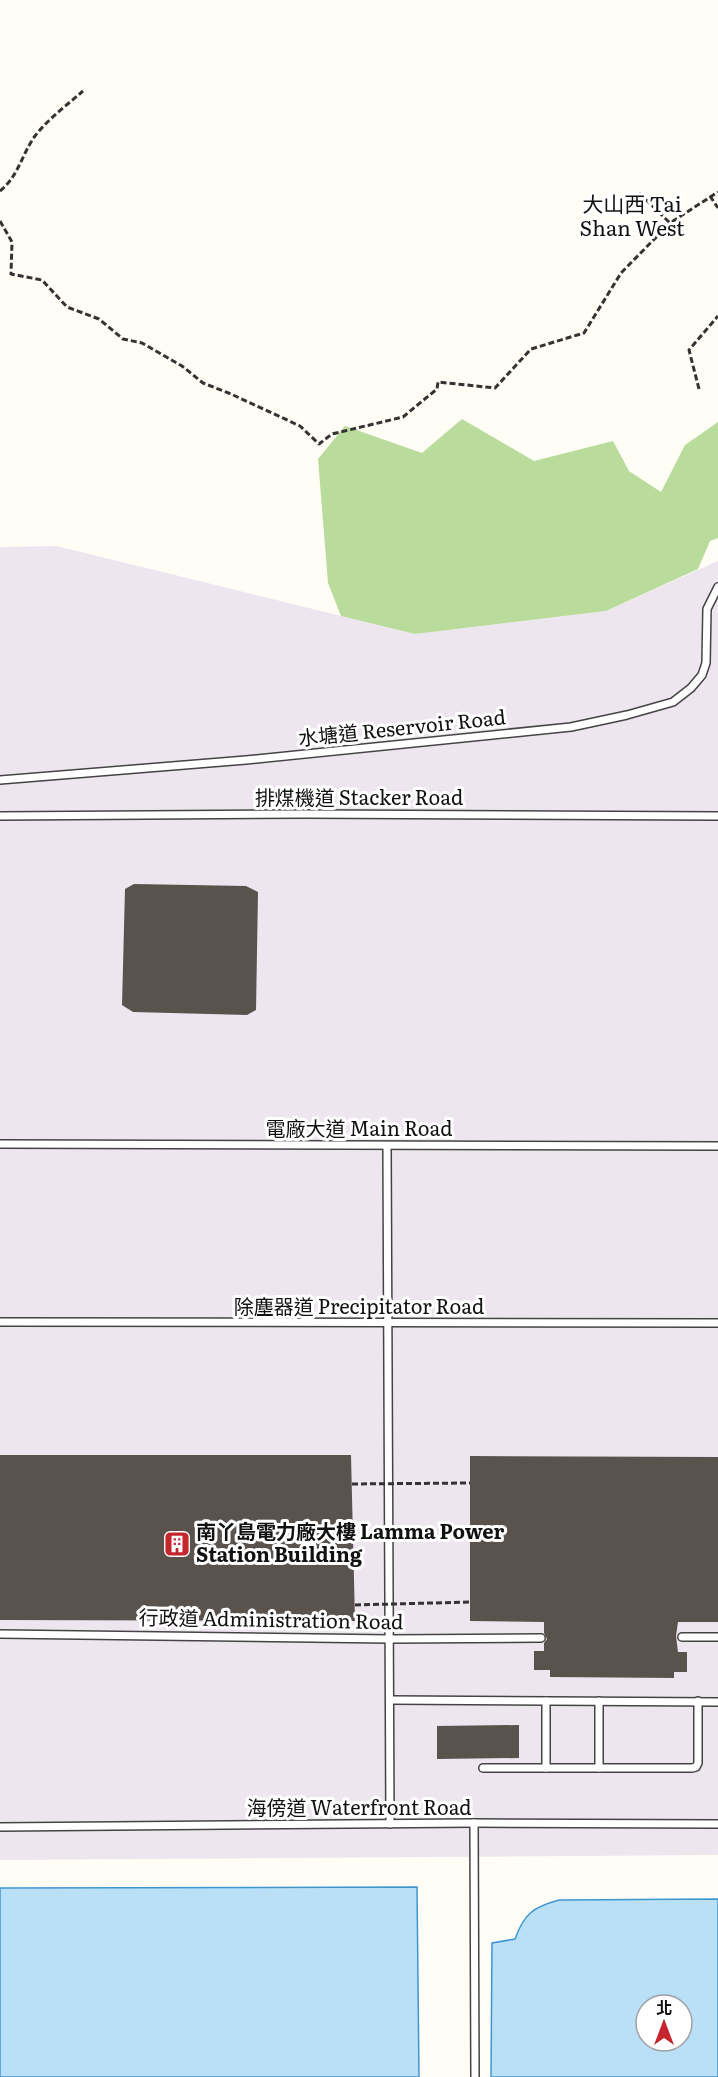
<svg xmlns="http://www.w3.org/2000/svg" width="718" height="2077" font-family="Literata,'Noto Sans TC',serif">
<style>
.industrial{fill:#eee6ef}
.forest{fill:#b9dc9c}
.water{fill:#b9e0f7;stroke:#3f96cf;stroke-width:1.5;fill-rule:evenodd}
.building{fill:#5a524d}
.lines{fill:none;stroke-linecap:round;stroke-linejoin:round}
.lane-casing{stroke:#444;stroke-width:10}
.path{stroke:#333;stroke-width:3;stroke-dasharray:6 3;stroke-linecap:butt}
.lane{stroke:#fff;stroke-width:7}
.path-bridge{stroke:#333;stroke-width:3;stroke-dasharray:6 3;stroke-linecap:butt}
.labels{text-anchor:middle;stroke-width:6;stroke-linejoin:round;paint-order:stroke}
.street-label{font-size:20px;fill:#111;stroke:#fff}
.poi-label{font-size:20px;font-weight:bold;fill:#111;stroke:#fff;text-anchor:start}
.neighbourhood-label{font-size:21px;fill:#111;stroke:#fff}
</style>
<rect width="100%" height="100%" fill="#fffdf5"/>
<polygon class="industrial" points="57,546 415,634 606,611 718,561 718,1855 0,1860 0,547"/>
<polygon class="forest" points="462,419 534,461 613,441 629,471 661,492 685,445 718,422 718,538 710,541 698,569 606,611 415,634 341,616 328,583 318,459 345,426 422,453"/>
<g class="water">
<polygon points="417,1887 419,2077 0,2077 0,1888"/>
<path d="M718 1899V2077H491L492 1943 515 1939C524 1914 533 1907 559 1900ZM646 2005H682V2041H646Z"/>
</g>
<g class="building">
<polygon points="134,884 246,886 258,892 256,1010 247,1015 133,1012 122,1005 125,889"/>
<polygon points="0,1455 351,1455 355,1621 0,1620"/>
<polygon points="470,1456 718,1457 718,1622 678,1622 676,1636 678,1652 687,1652 687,1672 674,1672 674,1678 550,1677 550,1670 534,1670 534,1651 544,1651 544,1643 547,1639 544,1633 544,1622 470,1621"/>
<polygon points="519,1725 519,1758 437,1759 437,1726"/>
</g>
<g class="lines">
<defs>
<g id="lane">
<polyline points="0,780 246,760 571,727 627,715 673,702 691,688 702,675 706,663 707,609 718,587"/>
<polyline points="0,816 304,814 718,816"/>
<polyline points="0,1144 718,1146"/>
<polyline points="387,1146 390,1824"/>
<polyline points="0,1322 718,1323"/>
<polyline points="0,1634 390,1639 541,1638"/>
<polyline points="682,1637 718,1637"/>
<polyline points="390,1700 718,1702"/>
<polyline points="599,1701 599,1768"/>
<polyline points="483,1768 692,1768 696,1767 698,1763 698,1701"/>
<polyline points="546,1768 546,1701"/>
<polyline points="474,1823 475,2077"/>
<polyline points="0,1827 474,1823 718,1824"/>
</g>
</defs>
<use href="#lane" class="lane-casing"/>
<g class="path">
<path d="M0 191C18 177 22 154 35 136 48 119 67 105 83 91"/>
<polyline points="639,193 670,223"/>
<polyline points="710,196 718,208"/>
<polyline points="0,221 12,242 11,274 42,280 67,307 99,319 123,339 142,343 182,366 203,383 231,394 300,426 319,444 332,434 403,417 437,389 438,382 495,388 531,349 584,333 621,273 670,223 718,192"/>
<polyline points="699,389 689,350 718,316"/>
</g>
<use href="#lane" class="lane"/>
<g class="path-bridge">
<polyline points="352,1484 470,1483"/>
<polyline points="355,1605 470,1602"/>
</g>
</g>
<defs>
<symbol id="building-square" viewBox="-11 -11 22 22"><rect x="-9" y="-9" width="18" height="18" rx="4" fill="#c4262e" stroke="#fff"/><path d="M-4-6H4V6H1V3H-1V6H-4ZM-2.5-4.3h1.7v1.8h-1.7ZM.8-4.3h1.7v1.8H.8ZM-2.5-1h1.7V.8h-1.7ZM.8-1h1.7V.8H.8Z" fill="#fff"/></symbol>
</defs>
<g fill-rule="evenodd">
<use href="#building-square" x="162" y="1529" width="30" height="30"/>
</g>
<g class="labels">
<g class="street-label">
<text transform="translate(402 728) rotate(-6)" y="7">水塘道 Reservoir Road</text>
<text x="359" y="805">排煤機道 Stacker Road</text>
<text x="359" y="1136">電廠大道 Main Road</text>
<text x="359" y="1314">除塵器道 Precipitator Road</text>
<text transform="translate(271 1620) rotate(1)" y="7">行政道 Administration Road</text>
<text x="359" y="1815">海傍道 Waterfront Road</text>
</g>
<g class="poi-label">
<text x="196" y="1539">南丫島電力廠大樓 Lamma Power<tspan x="196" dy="23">Station Building</tspan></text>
</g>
<g class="neighbourhood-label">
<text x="632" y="212">大山西 Tai<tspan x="632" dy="24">Shan West</tspan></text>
</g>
</g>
<g transform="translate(664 2023)"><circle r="28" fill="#ffffff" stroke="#a0a0a0" stroke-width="1.5"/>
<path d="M0-4.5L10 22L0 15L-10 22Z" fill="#c4262e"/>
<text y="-9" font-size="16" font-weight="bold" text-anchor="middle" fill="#111111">北</text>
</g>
</svg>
